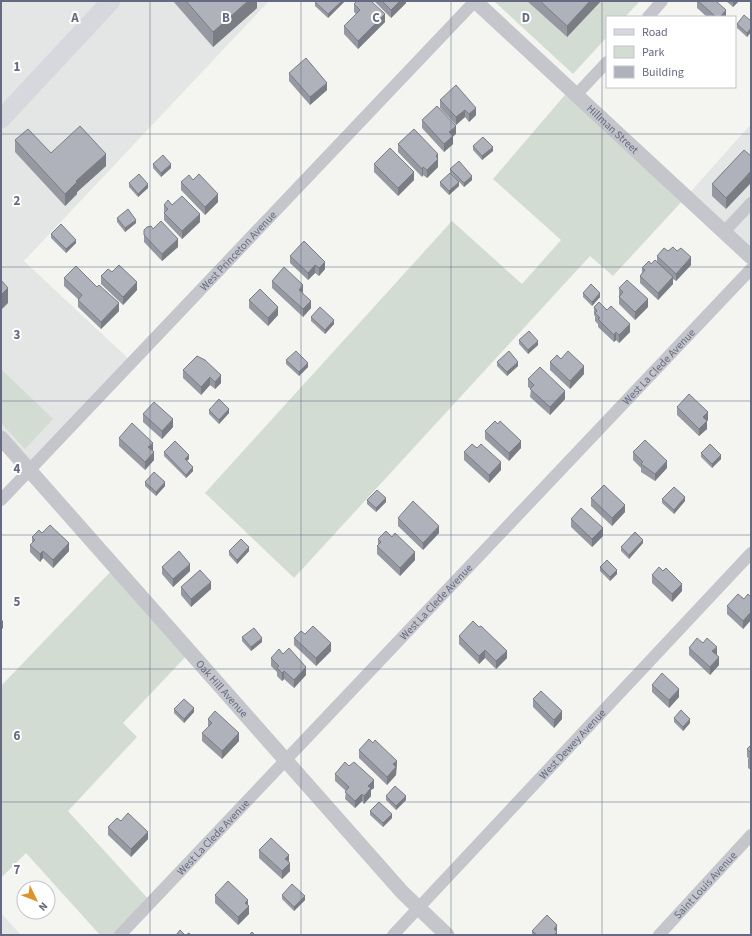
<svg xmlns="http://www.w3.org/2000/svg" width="752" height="936" font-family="'Source Sans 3',sans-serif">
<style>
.built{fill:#e4e5e5}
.green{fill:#d3dcd3}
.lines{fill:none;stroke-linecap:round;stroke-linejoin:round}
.minor{stroke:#c5c6cb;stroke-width:12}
.tertiary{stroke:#c5c6cb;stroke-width:15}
.primary{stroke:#d6d8de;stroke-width:19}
.wall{fill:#9699a1}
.shaded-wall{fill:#7a7d83}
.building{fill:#afb2bb;stroke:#7a7d83}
.grid{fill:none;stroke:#656a81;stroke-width:1;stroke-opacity:0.55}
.labels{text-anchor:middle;stroke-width:4;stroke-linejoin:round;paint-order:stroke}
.street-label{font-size:11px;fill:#656a81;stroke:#fff}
.grid-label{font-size:13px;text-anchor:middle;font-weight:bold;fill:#656a81;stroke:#fff;stroke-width:4;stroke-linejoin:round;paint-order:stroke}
</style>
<rect width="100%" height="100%" fill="#f4f5f1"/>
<g class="built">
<polygon points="1,1 269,1 24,261 132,362 29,470 1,438"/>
<polygon points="751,124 751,257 686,197"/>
<polygon points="1,913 21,935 1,935"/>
</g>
<g class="green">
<polygon points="494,1 527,1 567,37 601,1 640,1 625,17 607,17 607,37 573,74"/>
<polygon points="570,89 686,197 613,276 590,256 294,578 205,493 452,221 522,284 561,240 493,179"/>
<polygon points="1,369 53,419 25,449 1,423"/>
<polygon points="115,567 190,652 123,723 137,737 68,811 151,902 120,935 100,935 26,853 1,878 1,686"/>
</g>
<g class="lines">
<g class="minor">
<polyline points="648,17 662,1"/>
<polyline points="576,95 607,62"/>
<polyline points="724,232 751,203"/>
<path id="s1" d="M1 500 475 1"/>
<path id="s2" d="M120 935 751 269"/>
<path id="s3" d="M393 935 751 553"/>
<path id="s4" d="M659 935 751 835"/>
</g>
<g class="tertiary">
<path id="s5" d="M475 1 751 257"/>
<path id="s6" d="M1 438 402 892 447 935"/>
</g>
<polyline class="primary" points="1,119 111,1"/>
</g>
<g class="wall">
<polygon points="173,1 257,1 257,8 213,47"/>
<polygon points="345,1 328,18 315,6 315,2"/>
<polygon points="374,1 406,1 406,3 391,18"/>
<polygon points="527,1 601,1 567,37"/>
<polygon points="697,1 716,1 726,17 707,17 697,8"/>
<polygon points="726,1 739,1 733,7"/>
<polygon points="354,4 385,22 358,49 344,34 344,26 356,14 354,12"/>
<polygon points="751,21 751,32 747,37 737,28 737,24"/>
<polygon points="289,73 327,90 310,105 289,81"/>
<polygon points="440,100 476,108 476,115 469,122 465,117 456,125 440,108"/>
<polygon points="422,120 456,134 452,136 453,144 444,152 422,128"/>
<polygon points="15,140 51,153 106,166 77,192 77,194 65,206 15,152"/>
<polygon points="398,144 438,154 438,167 427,178 423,175 422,177 398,152"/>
<polygon points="473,146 493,151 482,160 473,150"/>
<polygon points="744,150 726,209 712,196 712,184"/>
<polygon points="153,164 171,168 161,177 153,168"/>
<polygon points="374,164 414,180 398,196 374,172"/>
<polygon points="450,169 472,180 464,187 450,172"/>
<polygon points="193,180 218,202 205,215 181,190 181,182"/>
<polygon points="440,182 459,186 449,195 440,186"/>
<polygon points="129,183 148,188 138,197 129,187"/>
<polygon points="164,205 172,205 200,222 182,239 164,220"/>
<polygon points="117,218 136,223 125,232 117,222"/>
<polygon points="153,229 178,247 162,261 144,242 144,230"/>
<polygon points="51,234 76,243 66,253 51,238"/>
<polygon points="668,251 691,265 676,281 673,279 673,284 658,300 640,283 640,276 642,273 642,268 657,261 657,256"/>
<polygon points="290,256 325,269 319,276 315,273 308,280 290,263"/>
<polygon points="112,272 137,290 123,305 101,284 101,276"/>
<polygon points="64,278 119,311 101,329 78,307 78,299 64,286"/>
<polygon points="272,281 303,293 311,308 303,317 272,288"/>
<polygon points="619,288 648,307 635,320 619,304"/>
<polygon points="583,293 600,297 592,306 583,297"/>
<polygon points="249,300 278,315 268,326 249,308"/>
<polygon points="594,307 630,332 619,343 616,340 614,342 598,327 598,324 595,321 595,316 594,315"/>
<polygon points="311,317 334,324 325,334 311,321"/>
<polygon points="519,340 538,345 528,354 519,344"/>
<polygon points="197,356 221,383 215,389 210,385 201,395 183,378 183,370"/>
<polygon points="561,359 584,374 570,389 550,370 550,362"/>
<polygon points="286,360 308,367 299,376 286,364"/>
<polygon points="497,362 518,366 507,376 497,366"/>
<polygon points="528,379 565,399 550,415 530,397 531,389 528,387"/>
<polygon points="677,407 708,420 707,421 707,429 699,436 677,415"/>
<polygon points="209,410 229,413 219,424 209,414"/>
<polygon points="143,414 173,427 162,439 143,422"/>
<polygon points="498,424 521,448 509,461 485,439 485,431"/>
<polygon points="119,438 153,450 154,460 145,470 119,446"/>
<polygon points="164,452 189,459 186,461 193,471 186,478 164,456"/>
<polygon points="464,452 501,470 489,483 464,460"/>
<polygon points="633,452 667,468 655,481 641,472 641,468 633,460"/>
<polygon points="701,453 721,459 712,468 701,457"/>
<polygon points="145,482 165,486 156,496 145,486"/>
<polygon points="591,498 625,512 612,526 591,506"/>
<polygon points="662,499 685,501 674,514 662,503"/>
<polygon points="367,500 386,502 376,512 367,504"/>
<polygon points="398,518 439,533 423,550 398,526"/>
<polygon points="571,519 603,536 592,547 571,527"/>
<polygon points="42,533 69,551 53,568 43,558 40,562 30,552 30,545 32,543 32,537"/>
<polygon points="378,539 415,560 400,576 377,554 377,546 378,545"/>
<polygon points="643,543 629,559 621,551 621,547"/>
<polygon points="229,551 249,551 237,564 229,555"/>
<polygon points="162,567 190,571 173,587 162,574"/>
<polygon points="600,567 617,574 610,581 600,571"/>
<polygon points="652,575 682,591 672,602 652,583"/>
<polygon points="181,587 211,589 191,607 181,595"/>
<polygon points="751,597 751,620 743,629 727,614 727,606"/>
<polygon points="479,627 507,658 496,669 485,658 479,664 459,644 459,636"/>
<polygon points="242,637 262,642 251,651 242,641"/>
<polygon points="294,638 331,651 316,666 294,645"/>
<polygon points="703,643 717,654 716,655 719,665 710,675 689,655 689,648"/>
<polygon points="271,658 306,675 294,688 284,679 282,681 277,676 277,672 271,666"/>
<polygon points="652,685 679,697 669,708 652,692"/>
<polygon points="533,699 562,719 554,728 533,707"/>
<polygon points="174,709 194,712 184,723 174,713"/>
<polygon points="674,718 690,723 683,731 674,722"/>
<polygon points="208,719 239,741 222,759 202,741 202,733 208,727"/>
<polygon points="373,743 397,761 396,775 387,785 359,758 359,750"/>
<polygon points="751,745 751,763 749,759 747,757 747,749"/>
<polygon points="748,760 751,763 751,770 748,768"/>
<polygon points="335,774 374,788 371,790 371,796 364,804 362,801 355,808 345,799 346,791 335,781"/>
<polygon points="386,796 406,800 396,810 386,800"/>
<polygon points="370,811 392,818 383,827 370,815"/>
<polygon points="121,821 148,839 131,857 108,835 108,827"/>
<polygon points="259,850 290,871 282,879 259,858"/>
<polygon points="215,895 248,905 249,914 238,925 215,903"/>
<polygon points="282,895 305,900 294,911 282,899"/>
<polygon points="532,931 557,933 557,935 532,935"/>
</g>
<g class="shaded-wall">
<polygon points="248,1 257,1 257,8 213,47 213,32"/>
<polygon points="342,1 345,1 328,18 328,14"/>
<polygon points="400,1 406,1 406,3 391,18 391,10"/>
<polygon points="590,1 601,1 567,37 567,26"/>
<polygon points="733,1 739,1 733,7"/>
<polygon points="726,10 726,17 720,17"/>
<polygon points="385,14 385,22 358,49 358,41"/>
<polygon points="751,28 751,32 747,37 747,33"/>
<polygon points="327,83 327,90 310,105 310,97"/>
<polygon points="476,108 476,115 469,122 469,114"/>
<polygon points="465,110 465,117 456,125 456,117"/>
<polygon points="456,126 456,134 449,140 449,132"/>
<polygon points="453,136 453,144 444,152 444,144"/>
<polygon points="493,147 493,151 482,160 482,156"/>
<polygon points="106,154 106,166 77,192 77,194 65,206 65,194 76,181"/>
<polygon points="438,154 438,167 427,178 427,170"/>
<polygon points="171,164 171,168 161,177 161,173"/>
<polygon points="423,167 423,175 422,177 422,169"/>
<polygon points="751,171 751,183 726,209 726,198"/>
<polygon points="414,172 414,180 398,196 398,188"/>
<polygon points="472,176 472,180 464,187 464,183"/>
<polygon points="459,182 459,186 449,195 449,191"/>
<polygon points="148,184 148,188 138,197 138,194"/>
<polygon points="218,194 218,202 205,215 205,207"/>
<polygon points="200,214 200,222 182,239 182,231"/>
<polygon points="136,220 136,223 125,232 125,228"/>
<polygon points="178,239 178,247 162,261 162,254"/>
<polygon points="76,240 76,243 66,253 66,249"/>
<polygon points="691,257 691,265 676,281 676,274"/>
<polygon points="325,262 325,269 319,276 319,268"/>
<polygon points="315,265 315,273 308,280 308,273"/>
<polygon points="673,277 673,284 658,300 658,293"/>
<polygon points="137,282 137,290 123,305 123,297"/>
<polygon points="303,285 303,293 299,290"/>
<polygon points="8,288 8,303 1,310 1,295"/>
<polygon points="600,293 600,297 592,306 592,302"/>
<polygon points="648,299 648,307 635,320 635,312"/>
<polygon points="311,301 311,308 303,317 303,309"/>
<polygon points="119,303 119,311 101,329 101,322"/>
<polygon points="278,307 278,315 268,326 268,318"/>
<polygon points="334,320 334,324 325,334 325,330"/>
<polygon points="630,324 630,332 619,343 619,335"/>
<polygon points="616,332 616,340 614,342 614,335"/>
<polygon points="538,341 538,345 528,354 528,350"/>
<polygon points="518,362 518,366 507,376 507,372"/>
<polygon points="308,363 308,367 299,376 299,372"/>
<polygon points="584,366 584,374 570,389 570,381"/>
<polygon points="221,375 221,383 215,389 215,382"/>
<polygon points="210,377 210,385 201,395 201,387"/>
<polygon points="565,391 565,399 550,415 550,407"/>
<polygon points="229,409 229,413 219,424 219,420"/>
<polygon points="708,412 708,420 707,421 707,429 699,436 699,429 703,417"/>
<polygon points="173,419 173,427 162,439 162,431"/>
<polygon points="521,441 521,448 509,461 509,453"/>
<polygon points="153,443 153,450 148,455 148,447"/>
<polygon points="154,452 154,460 145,470 145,462"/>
<polygon points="189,455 189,459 185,463 185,459"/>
<polygon points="721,455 721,459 712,468 712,464"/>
<polygon points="667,461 667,468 655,481 655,474"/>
<polygon points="501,462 501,470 489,483 489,475"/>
<polygon points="193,467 193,471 186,478 186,475"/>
<polygon points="165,482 165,486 156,496 156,492"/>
<polygon points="685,497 685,501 674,514 674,510"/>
<polygon points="386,498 386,502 376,512 376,508"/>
<polygon points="625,505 625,512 612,526 612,518"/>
<polygon points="439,526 439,533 423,550 423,543"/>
<polygon points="603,528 603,536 592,547 592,539"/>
<polygon points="643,540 643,543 629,559 629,555"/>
<polygon points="69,543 69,551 53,568 53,560"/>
<polygon points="249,547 249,551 237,564 237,560"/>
<polygon points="43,551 43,558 40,562 40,554"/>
<polygon points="415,552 415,560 400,576 400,568"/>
<polygon points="190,564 190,571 173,587 173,579"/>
<polygon points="617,570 617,574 610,581 610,577"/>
<polygon points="211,582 211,589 191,607 191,599"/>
<polygon points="682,584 682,591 672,602 672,594"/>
<polygon points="751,612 751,620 743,629 743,621"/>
<polygon points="3,620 3,628 1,630 1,622"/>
<polygon points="262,638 262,642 251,651 251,647"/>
<polygon points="331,643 331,651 316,666 316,658"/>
<polygon points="717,647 717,654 712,659 712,651"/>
<polygon points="485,650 485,658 479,664 479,656"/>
<polygon points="507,651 507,658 496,669 496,661"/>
<polygon points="719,657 719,665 710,675 710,667"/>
<polygon points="306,667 306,675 294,688 294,680"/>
<polygon points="284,671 284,679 282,681 282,673"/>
<polygon points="679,689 679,697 669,708 669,700"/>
<polygon points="194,708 194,712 184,723 184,719"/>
<polygon points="562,711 562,719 554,728 554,720"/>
<polygon points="690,719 690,723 683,731 683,727"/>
<polygon points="239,733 239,741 222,759 222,751"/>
<polygon points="397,761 396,775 387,785 387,777 393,764"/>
<polygon points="374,780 374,788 371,790 371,796 364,804 364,796 368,786"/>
<polygon points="362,794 362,801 355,808 355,801"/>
<polygon points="406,796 406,800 396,810 396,806"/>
<polygon points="392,814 392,818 383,827 383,823"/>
<polygon points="148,832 148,839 131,857 131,849"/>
<polygon points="289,855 289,862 285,859"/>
<polygon points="290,863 290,871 282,879 282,871"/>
<polygon points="305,896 305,900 294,911 294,907"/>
<polygon points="248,900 248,907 249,906 249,914 238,925 238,917 245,903"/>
<polygon points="557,925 557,935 554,935 554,929"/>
</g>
<g class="building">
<polygon points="186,1 248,1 213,32"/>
<polygon points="317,1 342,1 328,14 315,2"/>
<polygon points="357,1 371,1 385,14 358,41 344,26 360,10 354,4"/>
<polygon points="382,1 400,1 391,10"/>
<polygon points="540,1 590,1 567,26"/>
<polygon points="698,1 716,1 726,10 720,17 716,17"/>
<polygon points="744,15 751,21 751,28 747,33 737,24"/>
<polygon points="306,58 327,83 310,97 289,73"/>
<polygon points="456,85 476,108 469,114 465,110 456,117 440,100"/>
<polygon points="437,106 456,126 449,132 453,136 444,144 422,120"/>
<polygon points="80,126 106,154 76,181 77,182 65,194 15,140 28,129 51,153"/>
<polygon points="414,129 438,154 436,156 438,159 427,170 423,167 422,169 398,144"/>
<polygon points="483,137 493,147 482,156 473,146"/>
<polygon points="390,148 414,172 398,188 374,164"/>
<polygon points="744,150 751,156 751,171 726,198 712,184"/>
<polygon points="163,155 171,164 161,173 153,164"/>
<polygon points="459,161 472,176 464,183 450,169"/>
<polygon points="450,173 459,182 449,191 440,182"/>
<polygon points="139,174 148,184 138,194 129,183"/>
<polygon points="199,174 218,194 205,207 181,182 189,175 193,180"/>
<polygon points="182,196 200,214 182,231 164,213 168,209 164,205 168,200 172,205"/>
<polygon points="128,209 136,220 125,228 117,218"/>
<polygon points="161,221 178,239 162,254 144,235 144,230 147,227 151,226 153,229"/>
<polygon points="61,224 76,240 66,249 51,234"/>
<polygon points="304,241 325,262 319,268 315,265 308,273 290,256"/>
<polygon points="673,247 677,251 681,248 691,257 676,274 657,256 664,248 668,251"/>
<polygon points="655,260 673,277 658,293 640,276 645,270 642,268 649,261 651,264"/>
<polygon points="119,265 137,282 123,297 101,276 108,269 112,272"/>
<polygon points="76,266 97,287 99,285 119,303 101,322 78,300 82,295 64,278"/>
<polygon points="284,267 303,285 299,290 311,301 303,309 272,281"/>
<polygon points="1,280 8,288 1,295"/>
<polygon points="627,280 648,299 635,312 619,297 623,292 619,288"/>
<polygon points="591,284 600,293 592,302 583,293"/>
<polygon points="260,289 278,307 268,318 249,300"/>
<polygon points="599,302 607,310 611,306 630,324 619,335 616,332 614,335 598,319 600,318 595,313 597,311 594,307"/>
<polygon points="320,307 334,320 325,330 311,317"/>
<polygon points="529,331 538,341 528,350 519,340"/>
<polygon points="296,351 308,363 299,372 286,360"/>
<polygon points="509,351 518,362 507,372 497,362"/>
<polygon points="568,351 584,366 570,381 550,362 557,355 561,359"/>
<polygon points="197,356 205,360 221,375 215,382 210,377 201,387 183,370"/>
<polygon points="540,367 565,391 550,407 530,389 534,385 528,379"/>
<polygon points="689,394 708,412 703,417 707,421 699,429 677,407"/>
<polygon points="219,399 229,409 219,420 209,410"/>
<polygon points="154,402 173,419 162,431 143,414"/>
<polygon points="495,421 498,424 500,421 521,441 509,453 485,431"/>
<polygon points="132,423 153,443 148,447 154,452 145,462 119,438"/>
<polygon points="645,440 667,461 655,474 641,464 643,462 633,452"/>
<polygon points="175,441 189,455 185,459 193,467 186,475 164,452"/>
<polygon points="472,444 477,448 481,444 501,462 489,475 464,452"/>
<polygon points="710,444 721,455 712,464 701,453"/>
<polygon points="154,472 165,482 156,492 145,482"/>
<polygon points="604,485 625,505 612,518 591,498"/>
<polygon points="674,487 685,497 674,510 662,499"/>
<polygon points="377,490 386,498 376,508 367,500"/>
<polygon points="413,501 439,526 423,543 398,518"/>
<polygon points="581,508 603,528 592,539 571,519"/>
<polygon points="50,525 69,543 53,560 43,551 40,554 30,545 35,540 32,537 39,530 42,533"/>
<polygon points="386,531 392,537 395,533 415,552 400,568 377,546 381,542 378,539"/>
<polygon points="635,532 643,540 629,555 621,547"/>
<polygon points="241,539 249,547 237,560 229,551"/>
<polygon points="179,551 190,564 173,579 162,567"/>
<polygon points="607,560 617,570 610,577 600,567"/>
<polygon points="659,567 663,571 666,568 682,584 672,594 652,575"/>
<polygon points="200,570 211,582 191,599 181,587"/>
<polygon points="738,594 744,599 748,594 751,597 751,612 743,621 727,606"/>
<polygon points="473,621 479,627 481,626 507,651 496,661 485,650 479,656 459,636"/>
<polygon points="313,626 331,643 316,658 294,638 301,631 305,634"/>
<polygon points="254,628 262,638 251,647 242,637"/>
<polygon points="697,638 703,643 707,638 717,647 712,651 719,657 710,667 689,648"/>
<polygon points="289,648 306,667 294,680 284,671 282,673 277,668 279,666 271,658 279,649 283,654"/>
<polygon points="662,673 679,689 669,700 652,685"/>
<polygon points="541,691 562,711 554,720 533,699"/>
<polygon points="184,699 194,708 184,719 174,709"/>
<polygon points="681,710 690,719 683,727 674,718"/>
<polygon points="215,711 239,733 222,751 202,733 212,723 208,719"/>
<polygon points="369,739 373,743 375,740 397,761 393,764 396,767 387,777 359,750"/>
<polygon points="751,745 751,753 747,749"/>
<polygon points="751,757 751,763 748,760"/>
<polygon points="345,762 349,766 354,762 374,780 368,786 371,788 364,796 362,794 355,801 345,792 349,787 335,774"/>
<polygon points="395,786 406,796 396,806 386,796"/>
<polygon points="379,802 392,814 383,823 370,811"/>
<polygon points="128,813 148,832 131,849 108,827 117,818 121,821"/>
<polygon points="271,838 289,855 285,859 290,863 282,871 259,850"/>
<polygon points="228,881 248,900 245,903 249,906 238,917 215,895"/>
<polygon points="292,884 305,896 294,907 282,895"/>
<polygon points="547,915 557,925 554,929 557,932 554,935 537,935 532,931"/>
<polygon points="180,930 185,935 176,935"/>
<polygon points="252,932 255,935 249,935"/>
<polygon points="189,933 191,935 186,935"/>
</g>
<path class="grid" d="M150 1V935M301 1V935M451 1V935M602 1V935M1 134H751M1 267H751M1 401H751M1 535H751M1 669H751M1 802H751"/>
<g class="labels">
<g class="street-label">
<text dy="4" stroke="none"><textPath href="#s5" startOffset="188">Hillman Street</textPath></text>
<text dy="4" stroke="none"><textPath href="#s1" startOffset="344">West Princeton Avenue</textPath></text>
<text dy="4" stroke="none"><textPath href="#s2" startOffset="783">West La Clede Avenue</textPath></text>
<text dy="4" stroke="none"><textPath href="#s2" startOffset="459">West La Clede Avenue</textPath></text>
<text dy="4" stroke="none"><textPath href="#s6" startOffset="334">Oak Hill Avenue</textPath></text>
<text dy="4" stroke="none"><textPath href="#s3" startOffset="262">West Dewey Avenue</textPath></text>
<text dy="4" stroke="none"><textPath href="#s2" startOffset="135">West La Clede Avenue</textPath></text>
<text dy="4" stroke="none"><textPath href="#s4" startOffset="68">Saint Louis Avenue</textPath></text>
</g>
</g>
<g class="grid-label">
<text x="75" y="22">A</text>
<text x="226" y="22">B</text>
<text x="376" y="22">C</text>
<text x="526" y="22">D</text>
<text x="17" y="71">1</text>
<text x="17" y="205">2</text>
<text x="17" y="339">3</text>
<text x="17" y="473">4</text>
<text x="17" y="606">5</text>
<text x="17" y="740">6</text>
<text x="17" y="874">7</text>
</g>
<rect width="752" height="936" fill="none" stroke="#656a81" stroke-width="4"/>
<rect x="606" y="16" width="130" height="72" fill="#ffffff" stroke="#c1c3cd"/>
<rect x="614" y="29" width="20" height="6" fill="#d6d8de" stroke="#c1c3cd"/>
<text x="642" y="36" font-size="12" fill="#656a81">Road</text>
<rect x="614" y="46" width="20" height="12" fill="#d3dcd3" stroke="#c1c3cd"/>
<text x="642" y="56" font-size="12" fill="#656a81">Park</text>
<rect x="614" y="66" width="20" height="12" fill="#afb2bb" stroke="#c1c3cd"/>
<text x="642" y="76" font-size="12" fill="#656a81">Building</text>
<g transform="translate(36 900) rotate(133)"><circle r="19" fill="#ffffff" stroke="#c1c3cd"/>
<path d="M0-3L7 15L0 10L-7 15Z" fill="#dd9329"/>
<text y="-6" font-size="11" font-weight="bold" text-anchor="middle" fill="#656a81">N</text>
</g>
</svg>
